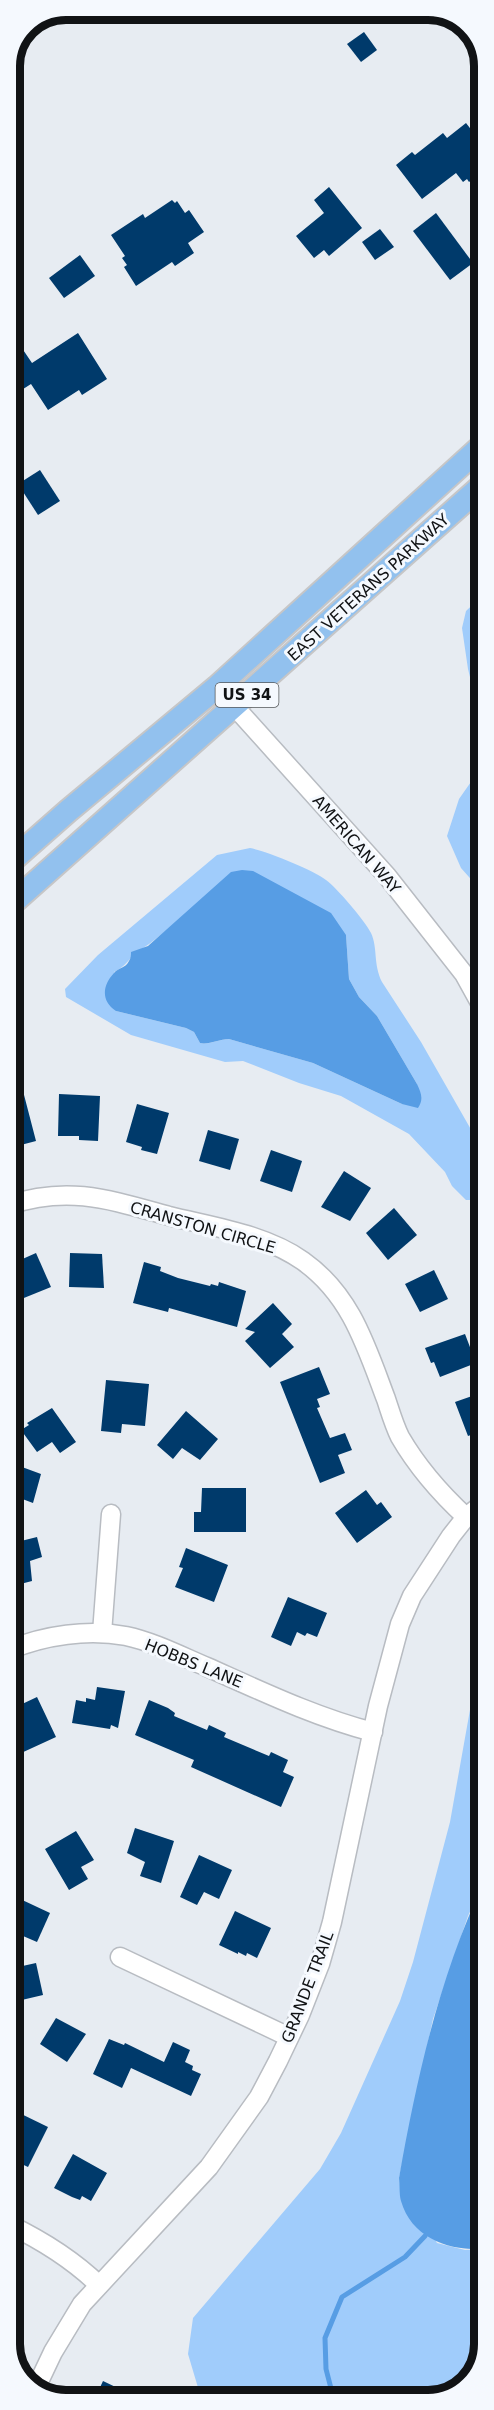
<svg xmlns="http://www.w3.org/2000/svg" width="494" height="2410" font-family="'DejaVu Sans',sans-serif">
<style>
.green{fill:#a0ccfb;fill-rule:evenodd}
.water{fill:#579de4}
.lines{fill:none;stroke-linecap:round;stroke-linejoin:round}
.stream{stroke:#579de4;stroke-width:5}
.building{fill:#003a6b}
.minor-casing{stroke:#b8bcc2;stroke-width:21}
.major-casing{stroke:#c6c6c7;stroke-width:26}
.minor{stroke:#fff;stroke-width:18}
.major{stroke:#92c1ee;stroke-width:22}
.labels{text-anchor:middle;stroke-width:6;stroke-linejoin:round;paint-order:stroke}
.shield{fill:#f5f9fe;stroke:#55585b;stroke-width:1.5}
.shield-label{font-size:15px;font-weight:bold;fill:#111315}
.street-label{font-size:16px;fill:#111315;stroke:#f5f9fe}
.rim{fill:none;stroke:#111315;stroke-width:8}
</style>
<rect width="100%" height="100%" fill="#e7ecf2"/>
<g class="green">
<polygon points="485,593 485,785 477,795 472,822 473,843 485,858 485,895 461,868 447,836 459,799 473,779 479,763 483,730 468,669 462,628 466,611"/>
<path d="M250 848C266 851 314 870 326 880 337 888 365 921 371 933 378 948 373 964 382 982L421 1042 485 1154V1193L472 1200H466L452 1186 445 1172 409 1134 341 1096 299 1083 243 1061 225 1062 131 1035 66 997 65 989 98 955 217 855ZM176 922 346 935 349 979 359 997 377 1016 417 1084 402 1104 313 1063 229 1039C219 1039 210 1045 200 1043L194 1032 186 1028 116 1011 114 972C126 967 130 956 140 950 153 942 164 932 176 922Z"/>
<polygon points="485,1670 485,1880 468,1916 433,2019 399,2178 437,2243 465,2250 485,2249 485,2345 471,2382 437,2400 202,2401 188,2354 193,2318 320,2169 341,2133 400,2001 413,1962 450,1822 473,1693"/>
</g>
<g class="water">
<polygon points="65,9 68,9 29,33 22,34 26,25"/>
<path d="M485 785V858C481 854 475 847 473 842 468 825 474 798 485 785Z"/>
<path d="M242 870 253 871 331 913 346 935 349 979 359 997 377 1016 417 1084C421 1093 424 1099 418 1108L402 1104 313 1063 229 1039C219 1039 209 1045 200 1043L194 1032 186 1028 116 1011C101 1001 102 986 114 973 118 968 126 968 129 961 131 958 131 955 131 952L148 946 231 872Z"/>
<path d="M485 1880V2249C450 2251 412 2239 401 2201 399 2194 400 2185 399 2178 417 2076 440 1974 485 1880Z"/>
</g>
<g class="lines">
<polyline class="stream" points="334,2400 326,2369 325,2338 342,2297 405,2257 425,2236"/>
</g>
<g class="building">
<polygon points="364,32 377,50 361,62 347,44"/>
<polygon points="466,123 480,141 470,149 484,170 469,182 467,179 463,182 456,173 422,199 396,165 412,152 415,155 443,133 447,138"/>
<polygon points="329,187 362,228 329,256 324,250 314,258 296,236 324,213 314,200"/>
<polygon points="172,200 175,203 177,201 185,213 189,210 204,232 188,243 194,253 175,266 172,262 136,286 124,267 127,265 122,258 125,256 111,235 143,214 145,218"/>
<polygon points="436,213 473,263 450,280 413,231"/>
<polygon points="380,229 394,247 375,260 362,242"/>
<polygon points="80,255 95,276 64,298 49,278"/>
<polygon points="9,329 32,363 78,333 107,379 82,395 79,390 48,410 31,384 9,398"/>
<polygon points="40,470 60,501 38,515 18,484"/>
<polygon points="23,1091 36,1141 17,1146 14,1138 9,1139 9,1095"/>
<polygon points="59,1094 100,1096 98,1141 79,1140 79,1136 58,1136"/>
<polygon points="137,1104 169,1113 157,1154 141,1150 142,1147 126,1142"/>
<polygon points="208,1130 239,1139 230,1170 199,1161"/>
<polygon points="271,1150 302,1161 292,1192 260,1181"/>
<polygon points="344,1171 371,1188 350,1221 321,1207"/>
<polygon points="394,1208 417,1235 388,1260 366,1233"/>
<polygon points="36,1253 51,1287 14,1302 9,1289 9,1265"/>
<polygon points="70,1253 102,1254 104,1288 69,1287"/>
<polygon points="144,1262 161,1267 160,1271 178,1278 210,1286 211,1284 218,1286 219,1282 246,1291 237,1327 169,1308 168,1312 133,1303"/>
<polygon points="434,1270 448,1299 420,1312 405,1284"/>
<polygon points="273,1303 292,1324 282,1334 294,1347 270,1368 245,1341 255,1332 245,1329"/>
<polygon points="465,1334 476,1363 440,1377 434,1362 431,1363 425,1348"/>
<polygon points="319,1367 330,1394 317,1399 320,1407 317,1408 330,1438 345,1433 352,1450 338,1455 345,1473 320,1483 280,1382"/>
<polygon points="106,1380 149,1384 145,1426 122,1424 121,1433 101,1431"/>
<polygon points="475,1395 478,1402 485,1399 485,1430 468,1436 455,1402"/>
<polygon points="52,1408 76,1442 60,1453 52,1442 37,1452 21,1430 29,1425 27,1423"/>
<polygon points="186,1411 218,1439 200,1460 182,1448 173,1459 157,1445"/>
<polygon points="22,1467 41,1474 33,1503 9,1494 9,1472 19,1475"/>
<polygon points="202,1488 246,1488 246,1532 194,1532 194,1512 201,1512"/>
<polygon points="366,1490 377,1505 381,1502 392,1517 357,1543 335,1513"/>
<polygon points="37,1537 42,1557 30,1561 32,1581 9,1587 9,1544"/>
<polygon points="186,1548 228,1565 214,1602 175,1587 183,1568 179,1567"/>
<polygon points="288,1597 327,1613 317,1637 307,1633 305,1636 297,1632 291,1646 271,1637"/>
<polygon points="97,1687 125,1691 118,1728 111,1725 110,1729 72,1723 76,1700 86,1702 86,1698 95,1700"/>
<polygon points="37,1697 56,1737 19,1754 9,1733 9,1714 22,1708 20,1705"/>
<polygon points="149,1700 168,1708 175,1713 174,1716 207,1730 209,1725 226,1733 224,1737 269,1756 271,1752 288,1760 283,1772 294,1777 281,1807 191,1767 194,1760 135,1735"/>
<polygon points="135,1828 174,1841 161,1883 140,1876 145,1862 127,1853"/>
<polygon points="76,1831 94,1860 81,1867 88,1879 69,1890 45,1849"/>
<polygon points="199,1855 232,1870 219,1899 204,1892 197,1905 180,1897"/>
<polygon points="18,1898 50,1913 37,1942 9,1930 9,1916"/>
<polygon points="235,1911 271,1928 257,1958 247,1953 246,1956 238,1952 238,1954 219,1945"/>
<polygon points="36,1963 43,1995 9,2003 9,1969"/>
<polygon points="56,2018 86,2034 67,2062 40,2044"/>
<polygon points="109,2039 124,2045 125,2043 164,2062 173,2042 190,2050 185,2062 193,2066 192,2070 201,2074 191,2096 131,2068 122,2088 93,2074"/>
<polygon points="9,2108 48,2127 28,2167 9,2158"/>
<polygon points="73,2154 107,2173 91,2201 82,2196 80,2200 72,2197 54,2188"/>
<polygon points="103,2381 145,2401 97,2401 98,2397 96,2396"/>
</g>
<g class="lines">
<defs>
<g id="minor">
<polyline points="217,687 387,876 464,974 485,1012"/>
<path d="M9 1205C69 1185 111 1200 169 1216 213 1227 265 1234 303 1261 351 1295 366 1346 386 1399 390 1411 394 1425 400 1437 418 1468 440 1493 466 1517"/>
<polyline points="102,1633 111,1514"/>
<path d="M9 1650C45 1635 88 1629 126 1636 154 1642 181 1656 207 1667 261 1691 315 1717 373 1732"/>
<polyline points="120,1957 289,2037"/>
<path d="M10 2225C43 2241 72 2259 99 2285"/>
<polyline points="35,2390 53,2352 82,2304 209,2167 259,2097 278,2061 300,2015 320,1964 332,1922 378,1706 400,1624 412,1596 451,1536 466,1517 485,1502"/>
</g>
<g id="major">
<polyline points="9,863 68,811 217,687 485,443"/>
<polyline points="9,906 485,483"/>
</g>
</defs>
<use href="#minor" class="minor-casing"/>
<use href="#major" class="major-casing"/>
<use href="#minor" class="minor"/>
<use href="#major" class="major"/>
</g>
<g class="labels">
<rect class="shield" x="215.5" y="683" width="63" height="24" rx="4.5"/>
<g class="shield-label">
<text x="247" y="700">US 34</text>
</g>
<g class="street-label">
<text transform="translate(368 587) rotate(-42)" y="6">EAST VETERANS PARKWAY</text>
<text transform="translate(357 844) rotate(49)" y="6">AMERICAN WAY</text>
<text transform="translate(203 1227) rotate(16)" y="6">CRANSTON CIRCLE</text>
<text transform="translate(194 1663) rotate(22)" y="6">HOBBS LANE</text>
<text transform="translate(307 1987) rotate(-69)" y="6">GRANDE TRAIL</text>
</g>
</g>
<path d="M0 0H494V2410H0ZM66 20H428A46 46 0 0 1 474 66V2344A46 46 0 0 1 428 2390H66A46 46 0 0 1 20 2344V66A46 46 0 0 1 66 20Z" fill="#f5f9fe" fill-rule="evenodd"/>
<path class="rim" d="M66 20H428A46 46 0 0 1 474 66V2344A46 46 0 0 1 428 2390H66A46 46 0 0 1 20 2344V66A46 46 0 0 1 66 20Z"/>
</svg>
